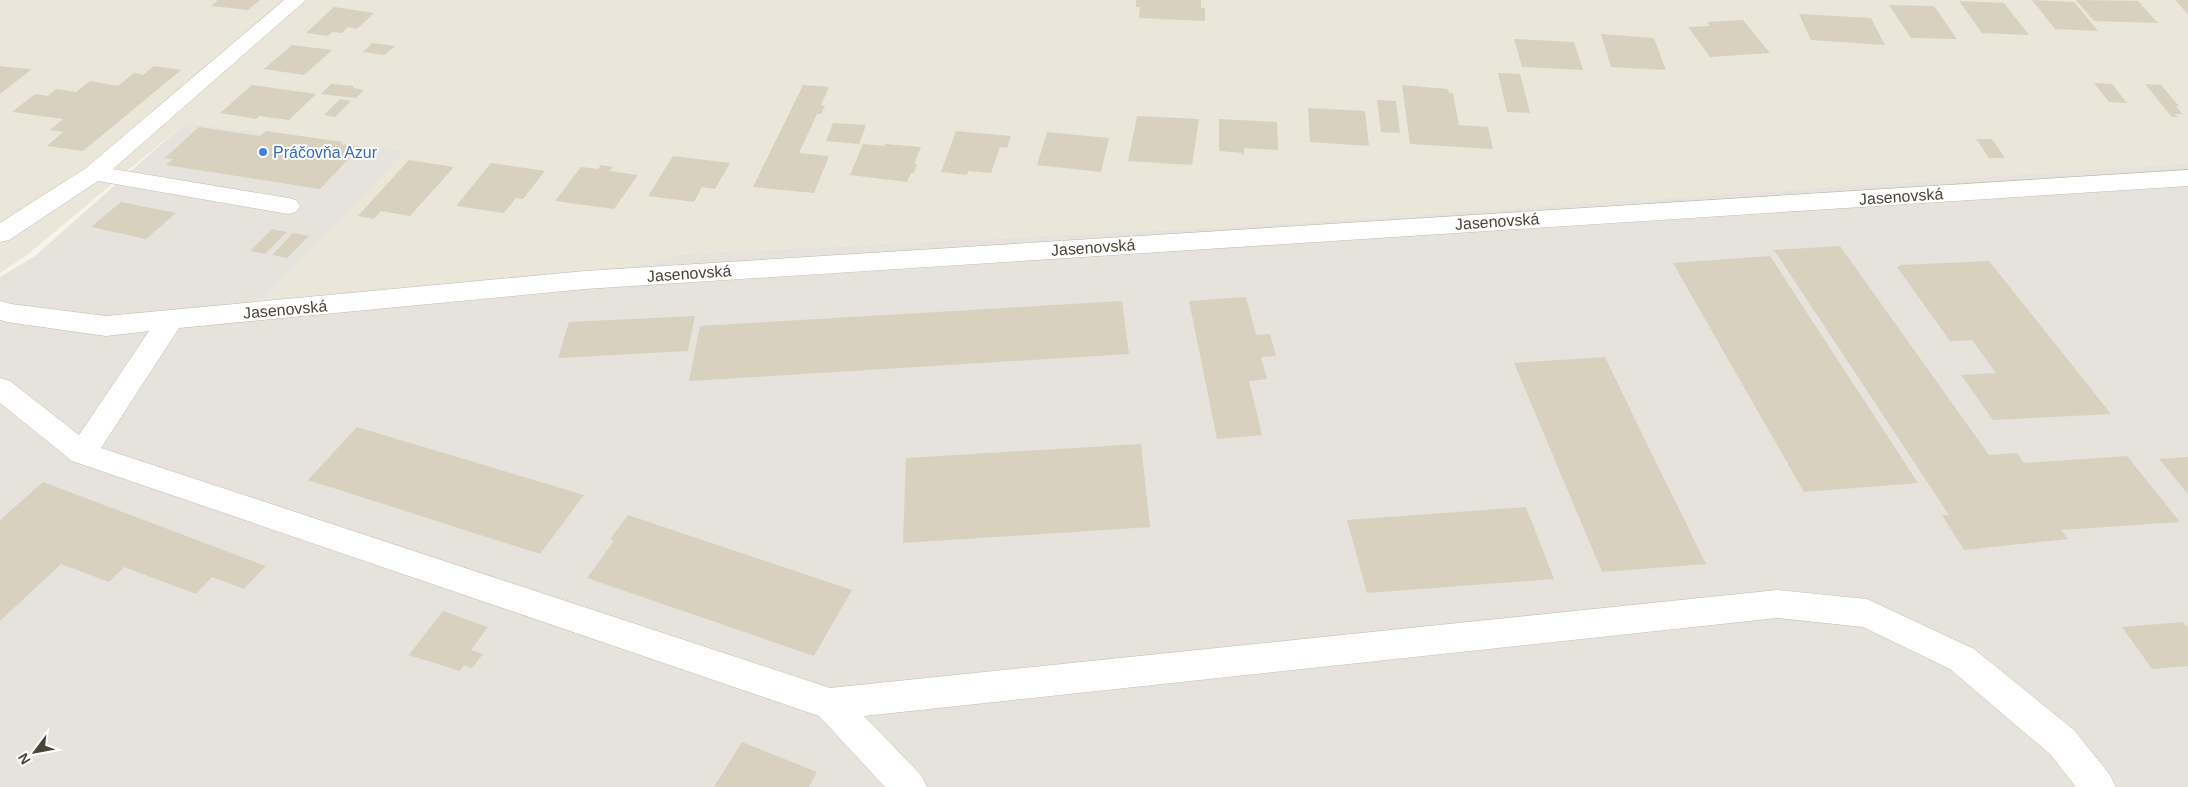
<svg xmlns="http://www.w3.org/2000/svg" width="2188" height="787" font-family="Arial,sans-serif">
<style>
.residential{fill:#eae6d9}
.industrial{fill:#e6e3dc}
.building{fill:#d8d1c0}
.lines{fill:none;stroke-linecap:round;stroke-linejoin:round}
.minor-casing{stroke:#c2bdad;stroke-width:1}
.minor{fill:#fff;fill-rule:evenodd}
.shop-dot{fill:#3f7fe0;stroke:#fff;stroke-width:2}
.labels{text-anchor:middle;stroke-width:4;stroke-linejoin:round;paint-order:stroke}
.shop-label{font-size:16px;fill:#366cbe;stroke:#fff;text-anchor:start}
.street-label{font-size:16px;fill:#4b4538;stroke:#fff}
</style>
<rect width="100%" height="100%" fill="#f6f4eb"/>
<polygon class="residential" points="0,0 2188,0 2188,163 1275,224 678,254 656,263 262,299 185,123 27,255 0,273"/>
<polygon class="industrial" points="185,123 405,151 263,299 656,263 678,254 1275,224 2188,163 2188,787 0,787 0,277 35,256"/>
<g class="building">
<polygon points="218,0 260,0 248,10 211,6"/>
<polygon points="1136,0 1201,0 1201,8 1205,8 1205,21 1139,18 1140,7 1136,7"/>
<polygon points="2032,0 2074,2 2098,31 2055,29"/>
<polygon points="2076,0 2138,1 2158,23 2094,21"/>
<polygon points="2175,0 2188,0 2188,14"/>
<polygon points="1959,1 2004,3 2029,35 1982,33"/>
<polygon points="1889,5 1934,6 1957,39 1911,38"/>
<polygon points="334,7 374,13 357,29 348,27 342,33 332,32 328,36 306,33"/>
<polygon points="1799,14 1871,18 1885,45 1811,40"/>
<polygon points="1743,20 1770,53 1710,57 1688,27 1710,26 1707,22"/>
<polygon points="1601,34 1654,38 1666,70 1611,67"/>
<polygon points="1514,39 1574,42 1583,70 1522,67"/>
<polygon points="372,43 395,46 385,55 363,52"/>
<polygon points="292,45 332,50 304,75 264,69"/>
<polygon points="0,66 8,67 32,69 0,94"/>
<polygon points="154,66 181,70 83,151 47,146 63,132 50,130 63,119 12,112 35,94 48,96 56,89 76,92 90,81 118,86 134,73 143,75"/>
<polygon points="1498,73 1520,74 1530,113 1507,112"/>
<polygon points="2094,83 2112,84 2127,103 2109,102"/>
<polygon points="331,84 354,86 353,88 364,90 356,98 321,94"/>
<polygon points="2145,84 2161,85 2179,106 2176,106 2182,114 2175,114 2178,117 2172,117"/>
<polygon points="252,85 316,94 289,120 259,116 256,119 220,113"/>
<polygon points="803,85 829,87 821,105 825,106 821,114 817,114 799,153 829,156 814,193 753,187"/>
<polygon points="1402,85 1448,89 1449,93 1453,93 1459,125 1488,127 1493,149 1410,144"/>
<polygon points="340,99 351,101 335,117 324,115"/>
<polygon points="1377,100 1396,101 1400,133 1381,132"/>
<polygon points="1308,108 1365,111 1369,146 1310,142"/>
<polygon points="1137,116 1199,119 1192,165 1128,161"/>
<polygon points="1219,119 1277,122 1278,150 1244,148 1244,155 1242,155 1243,153 1219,151"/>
<polygon points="833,123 866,125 859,144 826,141"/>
<polygon points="199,127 260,136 266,131 342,142 340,144 360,147 320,189 166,165 173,159 165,158"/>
<polygon points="956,131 1011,136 1007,148 1000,147 991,173 968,171 967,175 941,172"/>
<polygon points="1047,132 1109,138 1101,172 1037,165"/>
<polygon points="1976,139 1992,139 2005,158 1989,158"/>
<polygon points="863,144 885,146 885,144 921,147 914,164 917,164 914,173 911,173 907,182 850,175"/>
<polygon points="673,156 730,163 715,189 702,187 694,202 648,196"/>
<polygon points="409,160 454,167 410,216 381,211 374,219 358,216"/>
<polygon points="491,163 545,171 523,199 516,198 504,213 456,206"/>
<polygon points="601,165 613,167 610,171 638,175 614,209 555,201 581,167 598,169"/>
<polygon points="121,202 176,213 146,239 91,227"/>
<polygon points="272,229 287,232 265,254 250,251"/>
<polygon points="293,233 309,236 287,258 272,255"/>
<polygon points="1840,246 1989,455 2017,453 2024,463 2127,456 2180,522 2061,530 2068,539 1964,550 1942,515 1949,515 1774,250"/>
<polygon points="1770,256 1918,483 1804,492 1673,263"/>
<polygon points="1989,261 2049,336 2111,414 1993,420 1961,375 1996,373 1972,340 1950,341 1897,267 1901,266 1900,265"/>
<polygon points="1246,297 1256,335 1270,334 1276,356 1261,357 1267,379 1249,381 1262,435 1217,439 1189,301"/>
<polygon points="1122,301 1129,354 689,381 700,326"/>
<polygon points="695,316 688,351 558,358 569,322"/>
<polygon points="1605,357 1645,440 1706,564 1602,572 1514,363"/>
<polygon points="357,427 584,495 540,554 308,480"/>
<polygon points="1141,444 1150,527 903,543 906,458"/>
<polygon points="2188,457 2188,494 2159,459"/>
<polygon points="43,482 234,554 266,566 244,589 212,577 196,594 124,567 109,582 61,564 0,621 0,520"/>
<polygon points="1526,507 1554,579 1367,593 1347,520"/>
<polygon points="628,515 852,590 814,656 587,578 614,541 610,539"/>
<polygon points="443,611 488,627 471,650 483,654 472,668 464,665 460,671 409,655"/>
<polygon points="2183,622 2188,628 2188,666 2152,669 2122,627"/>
<polygon points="742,742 817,772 809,787 714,787"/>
</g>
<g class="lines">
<defs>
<g id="minor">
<polygon points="284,0 306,0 113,169 288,198 296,200 300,206 296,212 288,214 98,181 9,240 0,242 0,223 86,168"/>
<polygon points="2188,170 2188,186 585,289 179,328 101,448 830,688 1777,590 1867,599 1974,649 2074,730 2110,775 2116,787 2076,787 2050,754 1950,669 1863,627 1777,618 864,716 921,775 927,787 885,787 819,716 72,461 0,403 0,378 10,381 79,435 149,331 106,336 7,322 0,320 0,301 11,304 106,316 585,271"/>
</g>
</defs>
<use href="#minor" class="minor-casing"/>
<use href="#minor" class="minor"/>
</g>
<circle class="shop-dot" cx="263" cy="152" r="5"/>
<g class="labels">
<g class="shop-label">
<text x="273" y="158">Práčovňa Azur</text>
</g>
<g class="street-label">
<text transform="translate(1901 196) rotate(-4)" y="6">Jasenovská</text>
<text transform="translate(1497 221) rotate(-4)" y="6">Jasenovská</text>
<text transform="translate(1093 247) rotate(-4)" y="6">Jasenovská</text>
<text transform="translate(689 273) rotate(-4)" y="6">Jasenovská</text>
<text transform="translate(285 309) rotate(-5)" y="6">Jasenovská</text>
</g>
</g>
<g transform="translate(35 752) rotate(238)" stroke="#ffffff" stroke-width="4" paint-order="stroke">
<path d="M0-4L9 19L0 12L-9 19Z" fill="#4b4538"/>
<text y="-8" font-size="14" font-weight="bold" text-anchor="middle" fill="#4b4538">N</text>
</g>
</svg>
